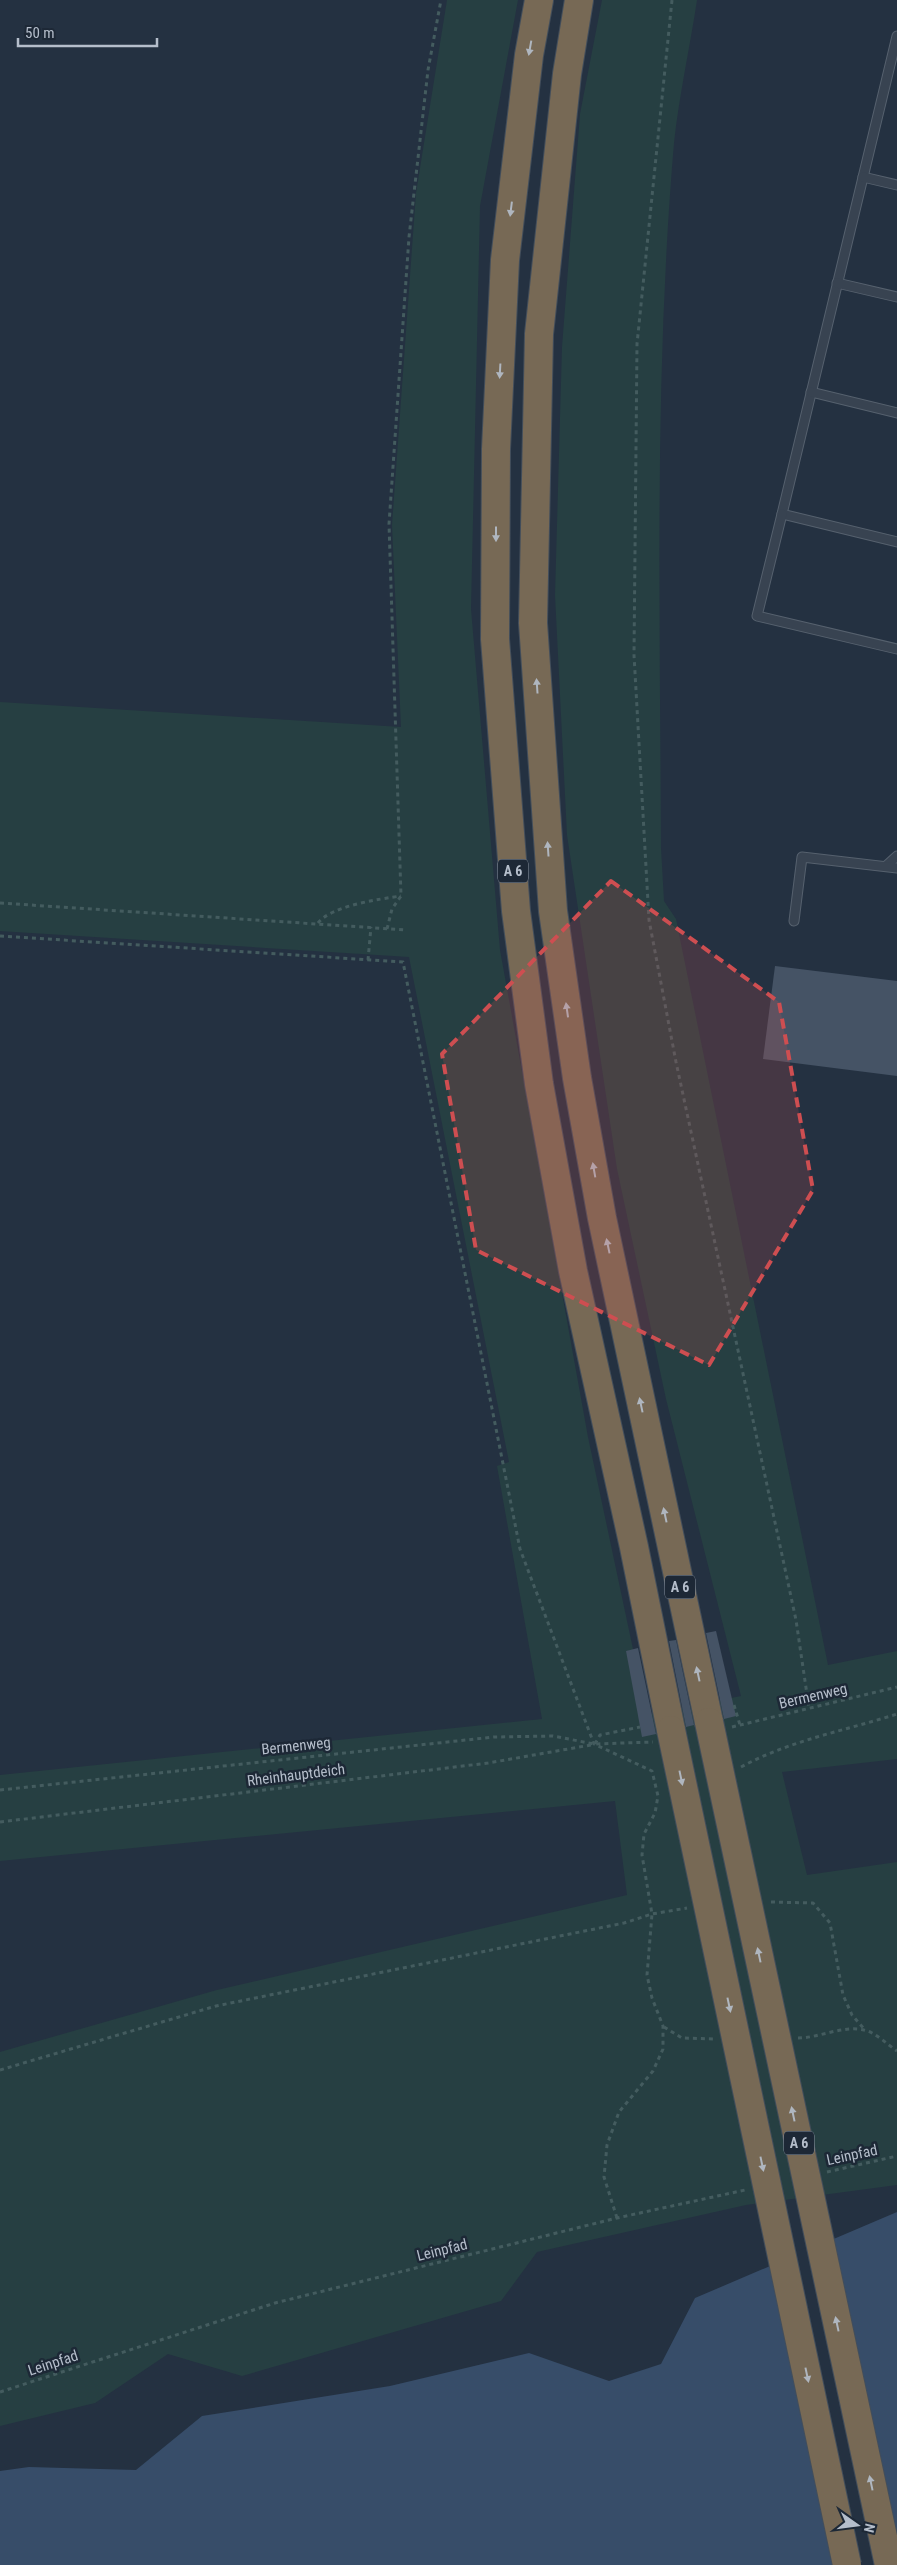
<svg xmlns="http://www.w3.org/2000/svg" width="897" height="2565" font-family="'Roboto Condensed',sans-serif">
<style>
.green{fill:#263f42}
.water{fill:#374d69}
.pier{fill:#243141}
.building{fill:#455365}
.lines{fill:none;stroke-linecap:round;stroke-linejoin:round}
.lane-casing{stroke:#56616e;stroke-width:11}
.highway-casing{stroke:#434e5b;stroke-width:30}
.path{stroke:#445c5f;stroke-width:3;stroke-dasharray:4 4;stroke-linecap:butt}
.lane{stroke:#384351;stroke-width:9}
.highway{stroke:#776955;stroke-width:28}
.highway-bridge-casing{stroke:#434e5b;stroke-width:30;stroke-linecap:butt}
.highway-bridge{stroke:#776955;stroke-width:28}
.oneway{fill:#afb6bf}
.marked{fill:#ce4e51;fill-opacity:0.2;stroke:#ce4e51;stroke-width:4;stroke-dasharray:10 6;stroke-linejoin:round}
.labels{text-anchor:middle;stroke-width:5;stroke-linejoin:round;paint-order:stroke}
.shield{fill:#1d2836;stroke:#87919e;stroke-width:1}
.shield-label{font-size:14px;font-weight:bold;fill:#b5becb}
.street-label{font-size:15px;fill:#b5becb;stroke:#1d2836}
</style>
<rect width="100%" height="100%" fill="#243141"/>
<path class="green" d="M447 0H518L480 206 471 609 500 950 588 1437 647 1715 741 1696 666 1399 617 1169 567 835 555 595 562 347 580 114 602 0H697C690 47 679 96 674 143 654 377 660 613 661 848L664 901 676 919 828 1665 897 1651V1759L782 1772 807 1875 897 1862V2185L746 2205 537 2252 501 2301 242 2376 168 2354 95 2403 0 2426V2052L217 1990 627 1895 615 1801 0 1861V1775L542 1719 497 1466 509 1462 409 957 0 931V702L401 727 392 525 416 193Z"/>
<polygon class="water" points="897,2212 897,2565 0,2565 0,2471 29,2467 136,2470 202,2416 390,2386 529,2353 609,2381 661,2364 695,2298"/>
<polygon class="pier" points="831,2237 897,2565 834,2565 769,2263"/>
<g class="building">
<polygon points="775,966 897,981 897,1076 763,1059"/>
<polygon points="716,1631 736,1716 724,1719 706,1633"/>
<polygon points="676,1640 694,1725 686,1727 669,1641"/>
<polygon points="638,1648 656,1734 642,1737 626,1651"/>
</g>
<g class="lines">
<defs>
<g id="lane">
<polyline points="897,36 782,514 897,542"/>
<polyline points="863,177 897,185"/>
<polyline points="837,283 897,297"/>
<polyline points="811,392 897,413"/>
<polyline points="782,514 757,616 897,649"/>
<polyline points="886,866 897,856"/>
<polyline points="794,921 802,857 897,868"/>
</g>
<g id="highway">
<polyline points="539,0 529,55 505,260 496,449 495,639 516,911 539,1084 573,1271 634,1547 671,1730"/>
<polyline points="579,0 567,74 539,334 533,623 553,911 577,1078 602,1218 709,1722"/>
</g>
</defs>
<use href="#lane" class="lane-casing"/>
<use href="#highway" class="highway-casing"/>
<g class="path">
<polyline points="672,0 637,344 634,655 649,920 676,1062 796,1620 809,1708"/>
<polyline points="0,903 407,930"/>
<path d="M318 923C331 906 379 899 401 896"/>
<polyline points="387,929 392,909 401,896 389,524 409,237 428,70 441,0"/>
<polyline points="0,936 403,962 520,1549 594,1744 652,1771 658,1796 655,1813 644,1834 642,1855 652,1914 647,1975 652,1998 663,2026 663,2049 653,2071 619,2112 607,2145 604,2177 617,2218"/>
<polyline points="368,960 371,927"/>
<polyline points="734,1705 740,1725"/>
<polyline points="732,1727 897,1687"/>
<polyline points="595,1744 600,1735 640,1727"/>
<path d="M741 1767C791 1740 844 1731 897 1714"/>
<polyline points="0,1790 494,1737 553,1736 594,1744 653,1742"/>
<polyline points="0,1822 488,1763 591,1745"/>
<polyline points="771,1902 813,1903 830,1923 843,1995 852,2015 865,2030"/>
<polyline points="664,2027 682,2038 714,2039"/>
<path d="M798 2038C819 2038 843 2025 864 2030 875 2032 888 2045 897 2051"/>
<polyline points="0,2070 216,2006 624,1923 652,1914 687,1908"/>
<polyline points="827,2172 897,2156"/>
<polyline points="0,2392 275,2303 617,2218 745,2190"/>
</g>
<use href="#lane" class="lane"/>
<use href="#highway" class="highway"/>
<defs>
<g id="highway-bridge">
<polyline points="709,1722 889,2565"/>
<polyline points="671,1730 847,2565"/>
</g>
</defs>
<use href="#highway-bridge" class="highway-bridge-casing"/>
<use href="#highway-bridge" class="highway-bridge"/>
</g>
<defs><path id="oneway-solid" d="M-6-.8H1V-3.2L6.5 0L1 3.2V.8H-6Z" transform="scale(1.25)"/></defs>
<g class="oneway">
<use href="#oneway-solid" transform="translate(530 48) rotate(100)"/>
<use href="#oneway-solid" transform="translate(511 209) rotate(97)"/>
<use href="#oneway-solid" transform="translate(500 371) rotate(93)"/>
<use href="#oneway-solid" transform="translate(496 534) rotate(90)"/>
<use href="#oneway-solid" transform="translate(537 686) rotate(-94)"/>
<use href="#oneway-solid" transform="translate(548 849) rotate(-94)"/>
<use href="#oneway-solid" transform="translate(567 1010) rotate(-98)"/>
<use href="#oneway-solid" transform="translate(594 1170) rotate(-100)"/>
<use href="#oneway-solid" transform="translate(608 1246) rotate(-102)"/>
<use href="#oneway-solid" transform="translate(641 1405) rotate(-102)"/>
<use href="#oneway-solid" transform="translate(665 1515) rotate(-102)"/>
<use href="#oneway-solid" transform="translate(698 1674) rotate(-102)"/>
<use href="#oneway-solid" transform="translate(681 1778) rotate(78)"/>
<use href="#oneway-solid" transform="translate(759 1955) rotate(-102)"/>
<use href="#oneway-solid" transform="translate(729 2005) rotate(78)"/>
<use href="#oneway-solid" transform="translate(793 2114) rotate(-102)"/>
<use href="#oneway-solid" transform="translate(762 2164) rotate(78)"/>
<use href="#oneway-solid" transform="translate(837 2324) rotate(-102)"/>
<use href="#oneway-solid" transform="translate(807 2375) rotate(78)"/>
<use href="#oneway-solid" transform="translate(871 2483) rotate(-102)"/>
</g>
<path class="marked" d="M611 881 779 1002 813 1190 709 1365 476 1250 442 1054Z"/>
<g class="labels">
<g class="shield">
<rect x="498" y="859.5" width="30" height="23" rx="4"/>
<rect x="665" y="1575.5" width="30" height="23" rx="4"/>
<rect x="784" y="2131.5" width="30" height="23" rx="4"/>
</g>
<g class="shield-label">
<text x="513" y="876">A 6</text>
<text x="680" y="1592">A 6</text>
<text x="799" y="2148">A 6</text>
</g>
<g class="street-label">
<text transform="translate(813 1696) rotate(-13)" y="5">Bermenweg</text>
<text transform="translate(296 1746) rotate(-6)" y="5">Bermenweg</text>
<text transform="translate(296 1775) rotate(-7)" y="5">Rheinhauptdeich</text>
<text transform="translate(852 2155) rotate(-12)" y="5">Leinpfad</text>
<text transform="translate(442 2250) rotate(-14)" y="5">Leinpfad</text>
<text transform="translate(53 2363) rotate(-18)" y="5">Leinpfad</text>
</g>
</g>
<g transform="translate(857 2525) rotate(104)" stroke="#1d2836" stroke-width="4" paint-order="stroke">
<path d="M0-4L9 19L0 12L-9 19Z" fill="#b5becb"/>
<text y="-8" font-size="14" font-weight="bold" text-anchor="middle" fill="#b5becb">N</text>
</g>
<path d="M18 38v8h139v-8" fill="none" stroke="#b5becb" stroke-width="2.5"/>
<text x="25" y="38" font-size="15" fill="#b5becb" stroke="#1d2836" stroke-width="4" paint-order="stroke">50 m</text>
</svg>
